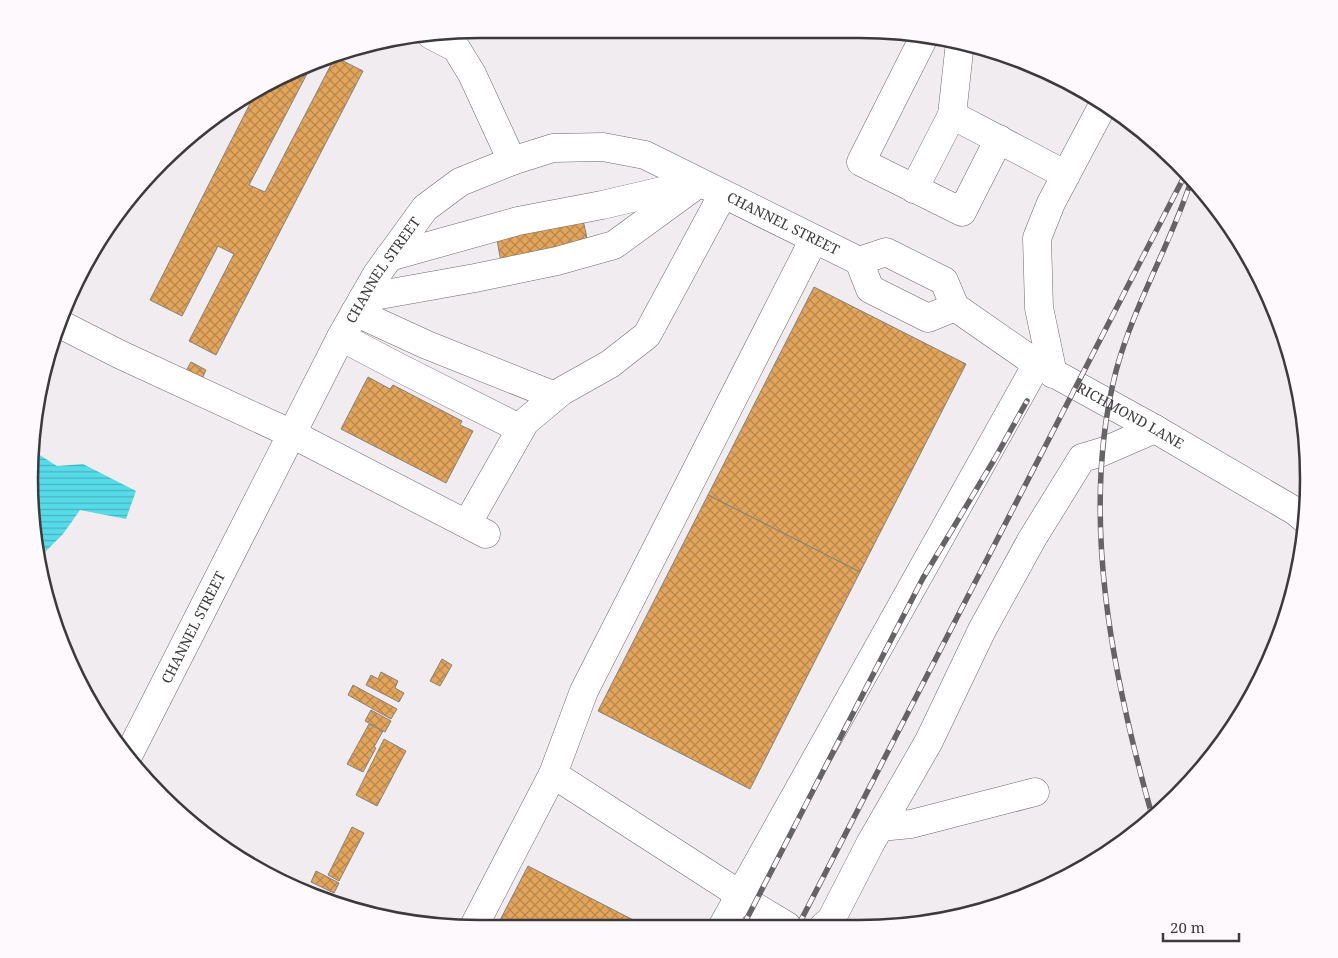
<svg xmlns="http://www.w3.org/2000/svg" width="1338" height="958" font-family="'Noto Serif',serif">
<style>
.water{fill:url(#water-rules)}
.building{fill:url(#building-cross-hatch);stroke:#85827e}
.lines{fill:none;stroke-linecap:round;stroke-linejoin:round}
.minor-casing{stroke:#6e6a6e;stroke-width:29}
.minor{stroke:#fff;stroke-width:28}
.rail-casing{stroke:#656365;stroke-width:5.5}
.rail{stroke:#fdf9fd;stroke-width:4;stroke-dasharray:11;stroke-linecap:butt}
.labels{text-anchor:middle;stroke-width:4;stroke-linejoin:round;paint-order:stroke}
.street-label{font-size:14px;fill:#3c3a3c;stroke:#fdf9fd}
.rim{fill:none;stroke:#3c3a3c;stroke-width:2.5}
</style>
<defs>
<pattern id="water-rules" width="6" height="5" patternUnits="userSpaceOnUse" patternTransform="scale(1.25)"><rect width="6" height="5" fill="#56dbe9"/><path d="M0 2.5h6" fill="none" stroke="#48b3be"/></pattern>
<pattern id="building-cross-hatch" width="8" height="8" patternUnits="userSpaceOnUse" patternTransform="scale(1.25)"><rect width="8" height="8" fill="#e2a55b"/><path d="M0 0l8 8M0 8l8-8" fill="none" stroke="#b8874c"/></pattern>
</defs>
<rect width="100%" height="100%" fill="#f0ecf0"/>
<polygon class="water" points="35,452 57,466 83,464 136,491 126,519 80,510 63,534 38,559 33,537"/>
<g class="building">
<polygon points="335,57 363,71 216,355 189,341 234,254 218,246 182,316 150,300 256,92 310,68 249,185 265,192"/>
<polygon points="582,215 588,243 501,262 496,234"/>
<polygon points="814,287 966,364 860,572 708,495"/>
<polygon points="191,362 206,370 202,379 186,371"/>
<polygon points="368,377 390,389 393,385 462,421 460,425 473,431 446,483 341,429"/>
<polygon points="708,495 860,572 750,789 598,711"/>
<polygon points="442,659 452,665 440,686 430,681"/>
<polygon points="381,672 398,681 395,688 404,693 399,702 366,685 371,675 378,679"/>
<polygon points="353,685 397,709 391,719 348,695"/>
<polygon points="371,710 391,721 385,732 365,721"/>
<polygon points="369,724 383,731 374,747 376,748 363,772 347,764"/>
<polygon points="384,739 406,751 377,806 356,795"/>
<polygon points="352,827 364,833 339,881 328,875"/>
<polygon points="528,866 647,927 496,928"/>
<polygon points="316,871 339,883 334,893 311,882"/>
</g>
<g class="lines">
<defs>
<g id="minor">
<polyline points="431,35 456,48 472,74 512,161"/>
<polyline points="925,35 861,162 962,212 999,139"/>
<polyline points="960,42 952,115 1066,175"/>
<polyline points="914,189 952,115"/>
<polyline points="389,257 518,221 602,205 688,185"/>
<path id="s1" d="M859 261 886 252 944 281 955 307 1037 364 1155 429 1295 511 1306 520"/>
<polyline points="363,298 475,278 557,261 614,245 699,183"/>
<polyline points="355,312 427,345 555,396"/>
<polyline points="60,324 121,355 292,434 486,534"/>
<polyline points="341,337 400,368 521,429"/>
<polyline points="1053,374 1039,308 1037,238 1051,203 1103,105"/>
<polyline points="467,524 525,422 562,391 610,364 647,335 723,194"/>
<path id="s2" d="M128 756 341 337 377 274 425 208 460 182 512 161 553 148 603 147 645 155 859 261 870 289 928 318 955 307"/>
<polyline points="880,827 911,824 1035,792"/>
<polyline points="787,926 754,906 739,894 553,774 584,691 814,239"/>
<polyline points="824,926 831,920 870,844 929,741 982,630 1032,539 1082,458 1102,452 1155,429"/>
<polyline points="722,927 1037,364"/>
<polyline points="473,928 553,774"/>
</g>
</defs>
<use href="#minor" class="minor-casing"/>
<use href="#minor" class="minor"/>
<defs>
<g id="rail">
<path d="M1153 819C1113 678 1079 516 1116 371 1134 304 1171 244 1192 178"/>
<polyline points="743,926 923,578 994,460 1027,401"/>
<polyline points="798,926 1186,173"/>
</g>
</defs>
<use href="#rail" class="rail-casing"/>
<use href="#rail" class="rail"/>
</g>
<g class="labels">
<g class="street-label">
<text dy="5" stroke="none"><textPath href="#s2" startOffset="1014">CHANNEL STREET</textPath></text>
<text dy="5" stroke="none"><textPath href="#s2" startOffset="549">CHANNEL STREET</textPath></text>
<text dy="5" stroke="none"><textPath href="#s1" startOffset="328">RICHMOND LANE</textPath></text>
<text dy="5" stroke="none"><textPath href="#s2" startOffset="144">CHANNEL STREET</textPath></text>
</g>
</g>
<path d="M0 0H1338V958H0ZM479 38H859A441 441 0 0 1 1300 479V479A441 441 0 0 1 859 920H479A441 441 0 0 1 38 479V479A441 441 0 0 1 479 38Z" fill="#fdf9fd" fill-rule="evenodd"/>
<path class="rim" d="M479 38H859A441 441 0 0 1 1300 479V479A441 441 0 0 1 859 920H479A441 441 0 0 1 38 479V479A441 441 0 0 1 479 38Z"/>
<path d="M1163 933v8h76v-8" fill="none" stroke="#3c3a3c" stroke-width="2.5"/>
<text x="1170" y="933" font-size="15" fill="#3c3a3c" stroke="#fdf9fd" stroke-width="4" paint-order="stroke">20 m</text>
</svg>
